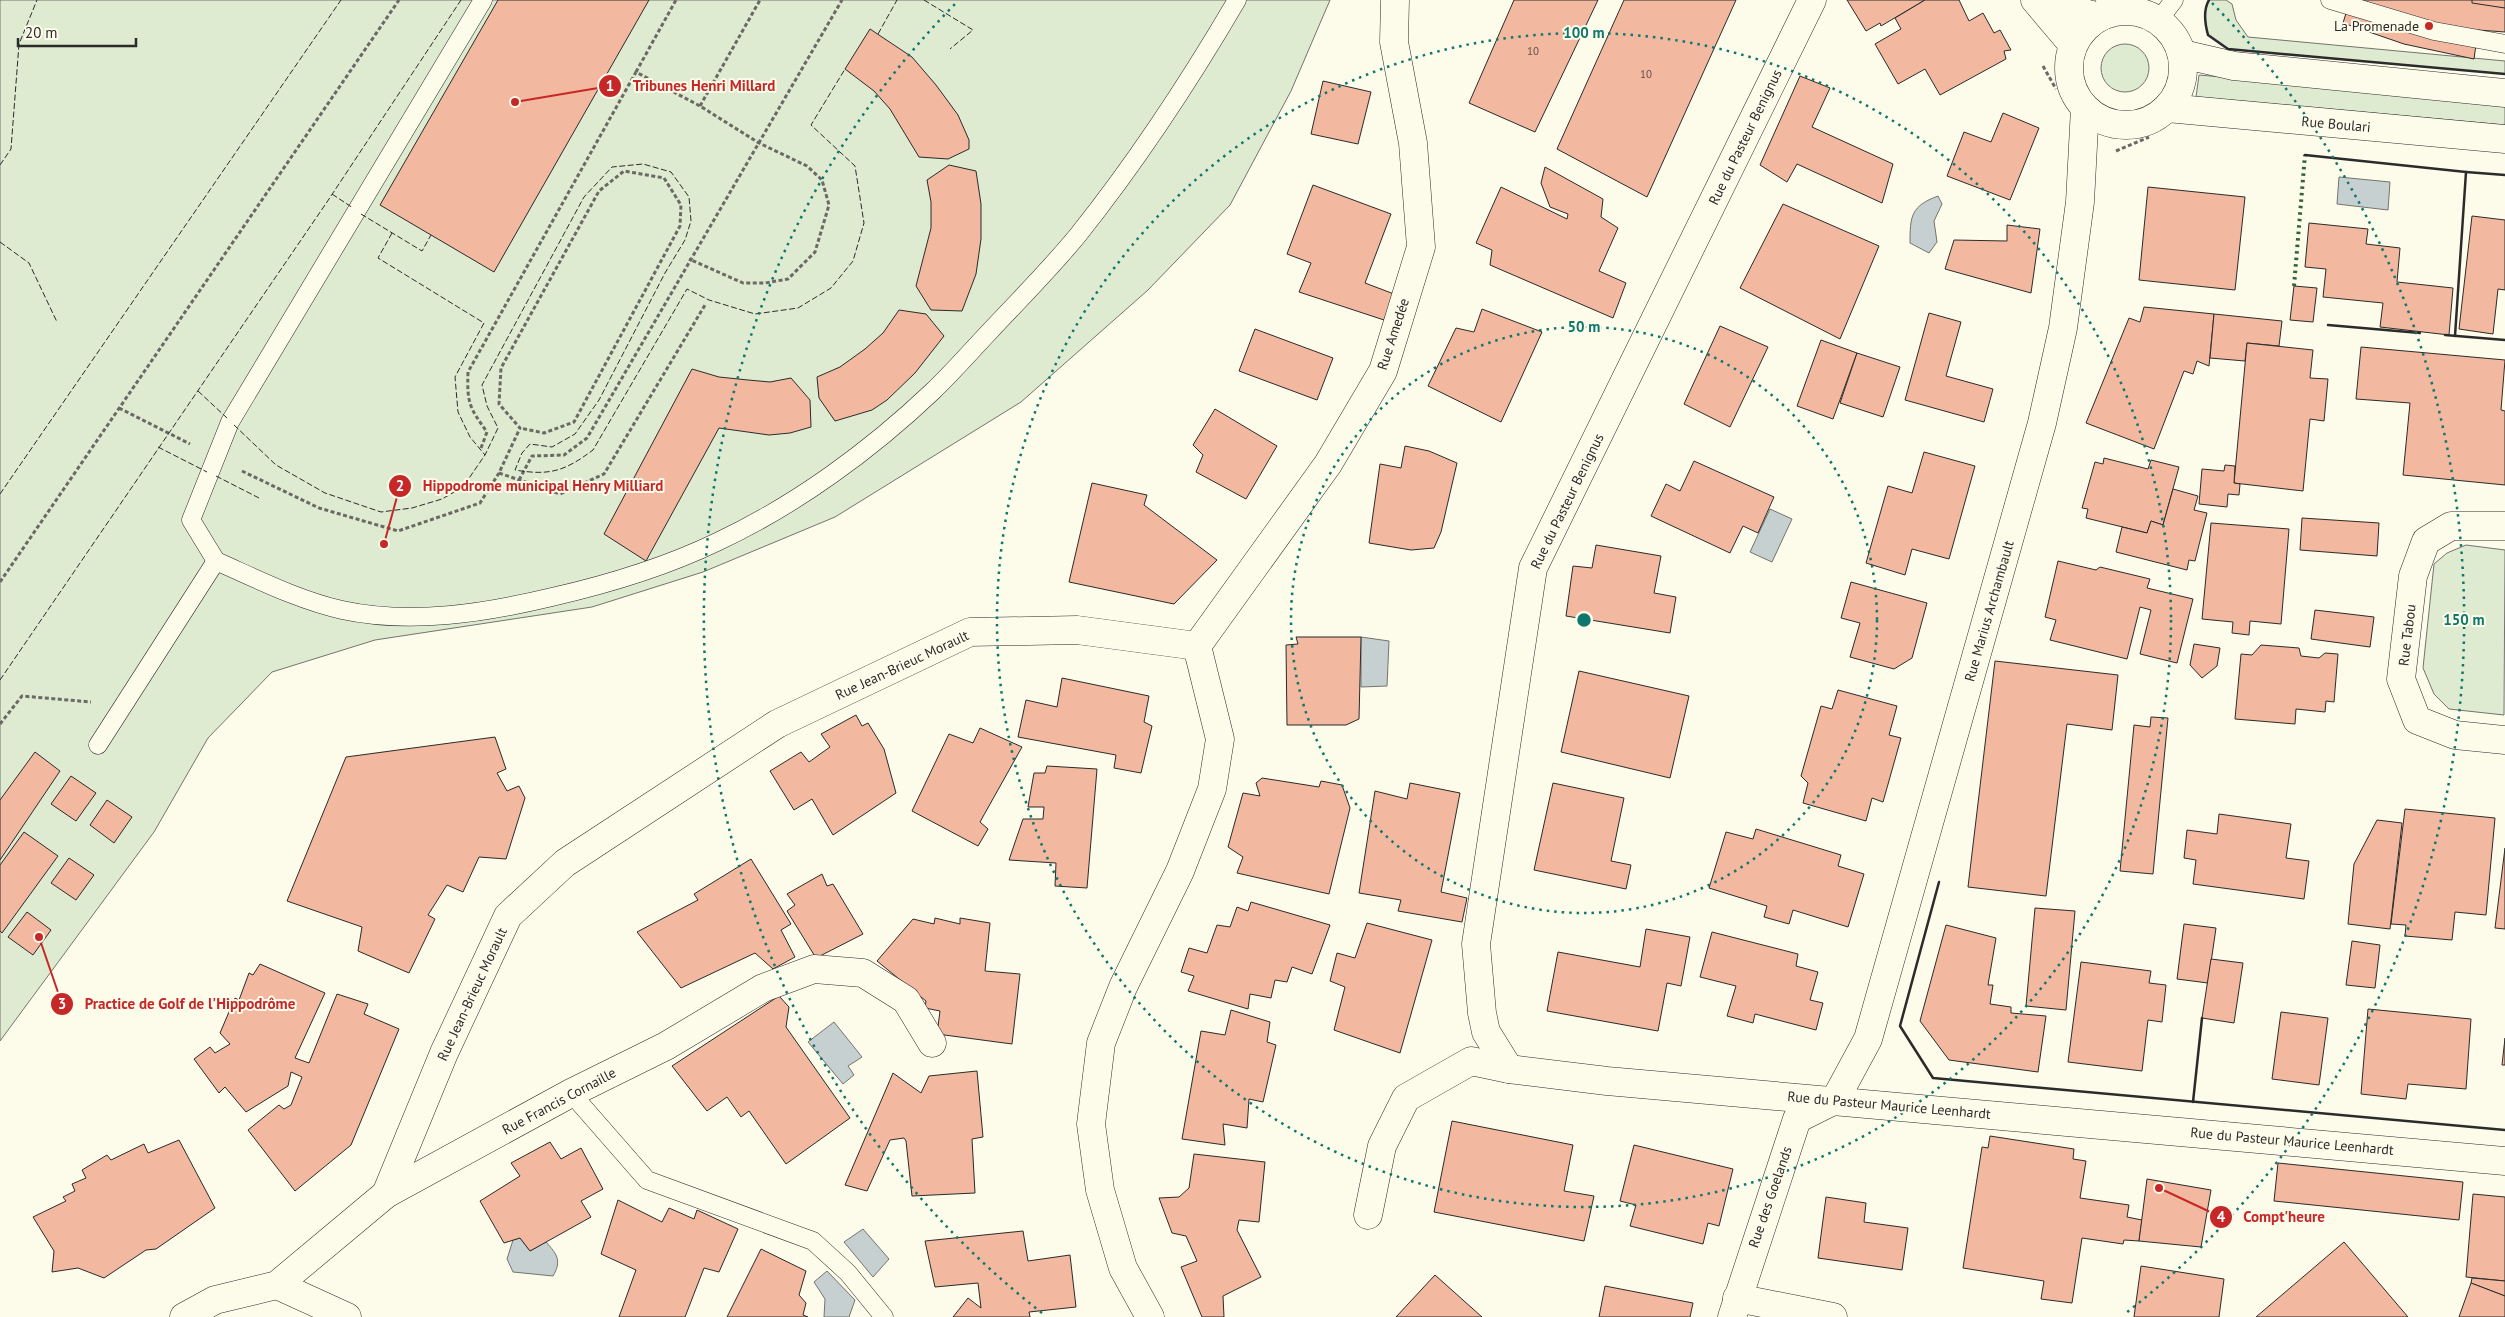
<svg xmlns="http://www.w3.org/2000/svg" width="2505" height="1317" font-family="'PT Sans',sans-serif">
<style>
.green{fill:#deebd1;stroke:#74746e}
.water{fill:#c7d0d0;stroke:#74746e}
.building{fill:#f2b8a0;stroke:#2b2b2b}
.lines{fill:none;stroke-linecap:round;stroke-linejoin:round}
.lane-casing{stroke:#2b2b2b;stroke-width:19}
.street-casing{stroke:#2b2b2b;stroke-width:29}
.secondary-casing{stroke:#2b2b2b;stroke-width:29}
.path{stroke:#6a6964;stroke-width:3;stroke-dasharray:4 2.5;stroke-linecap:butt}
.lane{stroke:#fdfbea;stroke-width:18}
.street{stroke:#fdfbea;stroke-width:28}
.secondary{stroke:#fdfbea;stroke-width:28}
.hedge{stroke:#34623c;stroke-width:4;stroke-dasharray:2.5 4;stroke-linecap:butt}
.fence{stroke:#2b2b2b;stroke-width:1;stroke-dasharray:6 2.5;stroke-linecap:butt}
.wall{stroke:#2b2b2b;stroke-width:2.5}
.ring{fill:none;stroke:#0f766e;stroke-width:2.5;stroke-dasharray:2.5 5}
.poi-dot{fill:#c62828;stroke:#fdfbea;stroke-width:2}
.labels{text-anchor:middle;stroke-width:4;stroke-linejoin:round;paint-order:stroke}
.number-label{font-size:11px;fill:#5d4e48}
.poi-label{font-size:14px;fill:#2b2b2b;stroke:#fdfbea;text-anchor:end}
.street-label{font-size:14px;fill:#2b2b2b;stroke:#fdfbea}
.centre{fill:#0f766e;stroke:#fdfbea;stroke-width:2.5}
.ring-label{font-size:15px;text-anchor:middle;font-weight:bold;fill:#0f766e;stroke:#fdfbea;stroke-width:4;stroke-linejoin:round;paint-order:stroke}
.leader{fill:none;stroke:#c62828;stroke-width:2}
.callout-dot{fill:#c62828;stroke:#fdfbea;stroke-width:2}
.mark-label{font-size:15px;text-anchor:middle;font-weight:bold;fill:#fff}
.callout-label{font-size:15px;text-anchor:middle;font-weight:bold;fill:#c62828;stroke:#fdfbea;stroke-width:4;stroke-linejoin:round;paint-order:stroke}
</style>
<rect width="100%" height="100%" fill="#fdfbea"/>
<g class="green">
<polygon points="0,0 1330,0 1291,91 1230,205 1148,290 1021,402 835,517 703,572 592,607 375,640 272,672 208,738 154,832 0,1041"/>
<path d="M2209 0H2226L2232 4 2236 20 2248 37 2505 61V74L2228 49 2208 35C2205 24 2203 10 2209 0Z"/>
<circle cx="2125" cy="68" r="24"/>
<polygon points="2199,75 2505,102 2505,125 2196,97"/>
<polygon points="2466,545 2505,550 2504,715 2449,709 2434,694 2423,668 2434,564 2447,553"/>
</g>
<g class="water">
<polygon points="2339,177 2390,182 2388,210 2337,204"/>
<path d="M1938 196 1942 204 1934 221 1937 242 1929 253 1910 243C1910 216 1911 206 1938 196Z"/>
<polygon points="1770,509 1792,519 1772,562 1750,552"/>
<polygon points="1361,637 1389,641 1387,686 1361,687"/>
<polygon points="834,1022 862,1057 848,1066 854,1075 843,1084 808,1042"/>
<polygon points="863,1229 889,1259 873,1277 844,1242"/>
<path d="M520 1238 530 1251 546 1242C557 1254 562 1261 553 1276L513 1272 507 1259 513 1240Z"/>
<polygon points="827,1271 855,1300 849,1317 824,1317 825,1299 814,1282"/>
</g>
<g class="building">
<polygon points="498,0 649,0 494,272 380,205"/>
<polygon points="1514,0 1598,0 1535,132 1469,103"/>
<polygon points="1624,0 1736,0 1647,197 1557,149"/>
<polygon points="1847,0 1925,0 1881,26 1880,23 1866,31"/>
<polygon points="1925,0 1959,0 1969,21 1983,13 1994,33 2000,30 2011,50 2004,51 2006,59 1940,95 1925,69 1898,84 1875,44 1901,29 1895,18"/>
<polygon points="2350,0 2505,0 2505,32 2478,30 2474,59 2404,44 2343,23"/>
<polygon points="2472,0 2505,0 2505,8 2472,3"/>
<polygon points="870,29 912,57 936,85 958,115 969,140 969,149 948,159 919,157 890,109 874,91 845,69"/>
<polygon points="1800,76 1830,88 1812,127 1893,164 1882,203 1797,164 1787,182 1760,165"/>
<polygon points="1323,81 1371,92 1358,144 1311,134"/>
<polygon points="2003,113 2039,128 2010,200 1947,176 1964,132 1991,142"/>
<polygon points="949,165 976,171 981,204 981,239 976,274 962,311 931,310 916,286 931,228 931,202 927,180"/>
<polygon points="1545,167 1603,199 1601,217 1618,228 1599,271 1626,283 1613,318 1490,265 1492,250 1476,243 1501,187 1567,219 1568,214 1550,207 1541,183"/>
<polygon points="1313,185 1391,214 1365,283 1394,294 1384,320 1299,292 1311,263 1287,254"/>
<polygon points="2148,187 2245,197 2235,290 2139,280"/>
<polygon points="1783,204 1879,246 1840,339 1740,288"/>
<polygon points="2472,216 2505,220 2505,290 2498,289 2493,334 2459,329"/>
<polygon points="2309,223 2368,229 2366,244 2400,248 2397,282 2453,288 2449,335 2380,327 2383,303 2323,297 2326,269 2305,267"/>
<polygon points="2007,225 2040,229 2031,293 1945,269 1954,240 2007,241"/>
<polygon points="2294,286 2317,288 2313,322 2290,320"/>
<polygon points="2144,307 2214,314 2209,366 2197,361 2193,374 2184,371 2154,449 2086,423 2129,318 2140,322"/>
<polygon points="1482,309 1542,332 1501,422 1428,386 1456,328 1474,332"/>
<polygon points="899,310 926,314 944,336 915,373 887,400 872,410 835,421 819,398 817,377 840,367 865,349 883,333"/>
<polygon points="1929,313 1961,322 1946,376 1993,389 1984,422 1905,400"/>
<polygon points="2214,314 2282,321 2279,346 2247,343 2245,361 2210,358"/>
<polygon points="1720,326 1768,347 1730,427 1684,404"/>
<polygon points="1255,329 1333,358 1317,400 1239,371"/>
<polygon points="1821,340 1857,353 1833,419 1797,406"/>
<polygon points="2247,343 2313,350 2310,378 2328,379 2324,421 2310,419 2303,491 2234,483"/>
<polygon points="2361,347 2505,360 2501,410 2505,411 2505,485 2403,475 2410,403 2356,399"/>
<polygon points="1857,353 1900,367 1883,417 1840,403"/>
<polygon points="692,369 719,377 748,380 770,382 791,378 810,400 811,427 790,433 769,435 719,428 646,561 604,534"/>
<polygon points="1215,409 1277,446 1246,499 1196,472 1203,455 1193,445"/>
<polygon points="1405,446 1429,451 1457,463 1441,532 1434,548 1411,550 1369,543 1380,464 1401,468"/>
<polygon points="1924,452 1975,466 1949,559 1912,549 1905,575 1866,563 1888,486 1912,493"/>
<polygon points="2104,458 2148,469 2151,460 2179,467 2163,525 2151,521 2147,533 2086,518 2088,509 2082,508 2095,462 2103,464"/>
<polygon points="1694,461 1774,497 1758,533 1743,526 1730,553 1651,516 1666,484 1680,491"/>
<polygon points="2225,465 2235,466 2234,483 2240,484 2239,495 2228,494 2227,507 2199,504 2202,469 2224,471"/>
<polygon points="1092,483 1147,495 1144,505 1217,560 1174,604 1069,582"/>
<polygon points="2173,489 2198,496 2194,510 2207,513 2195,561 2189,560 2187,570 2116,552 2122,527 2147,533 2151,521 2163,525"/>
<polygon points="2302,518 2379,523 2377,556 2300,550"/>
<polygon points="2211,523 2289,529 2281,624 2250,621 2249,635 2232,633 2233,622 2202,619"/>
<polygon points="1596,545 1661,556 1654,593 1676,597 1670,633 1566,616 1573,566 1592,568"/>
<polygon points="2058,561 2096,570 2100,567 2150,579 2147,588 2193,599 2177,663 2140,654 2151,610 2140,607 2127,659 2050,640 2056,620 2045,617"/>
<polygon points="1851,582 1927,603 1912,658 1894,669 1850,657 1860,623 1841,618"/>
<polygon points="2315,610 2374,617 2370,647 2311,639"/>
<polygon points="1296,637 1361,637 1359,719 1346,725 1287,725 1286,645 1298,644"/>
<polygon points="2194,644 2220,648 2217,666 2202,678 2190,665"/>
<polygon points="2261,645 2299,648 2301,656 2319,658 2325,653 2338,654 2334,702 2326,701 2325,712 2296,709 2295,724 2235,719 2241,654 2252,655"/>
<polygon points="1995,661 2118,675 2112,730 2067,724 2046,896 1968,887"/>
<polygon points="1579,671 1689,696 1670,778 1561,752"/>
<polygon points="1062,678 1149,696 1144,722 1152,726 1141,773 1114,768 1116,755 1018,737 1026,700 1057,707"/>
<polygon points="1838,690 1897,706 1889,735 1901,738 1883,802 1872,798 1866,821 1803,803 1808,783 1801,776 1821,706 1832,709"/>
<polygon points="856,715 862,726 868,723 884,749 896,793 833,835 812,799 794,810 770,771 801,752 809,762 830,747 821,734"/>
<polygon points="2151,717 2168,718 2153,874 2120,871 2134,725 2150,727"/>
<polygon points="980,728 1022,747 980,822 988,829 978,846 912,811 949,734 973,743"/>
<polygon points="495,737 506,769 497,773 507,791 519,786 525,798 506,859 479,857 463,892 447,885 428,915 435,919 409,973 358,951 362,927 287,901 346,757"/>
<polygon points="35,752 60,771 0,860 0,800"/>
<polygon points="1047,766 1097,769 1087,888 1055,886 1056,863 1009,860 1023,819 1043,819 1044,807 1028,807 1034,773 1045,773"/>
<polygon points="71,776 96,793 76,821 51,804"/>
<polygon points="1262,778 1319,787 1321,781 1342,785 1350,808 1329,894 1237,873 1243,857 1228,847 1243,793 1260,796 1256,783"/>
<polygon points="1410,783 1460,793 1441,892 1467,898 1462,922 1398,911 1401,900 1359,893 1375,791 1407,799"/>
<polygon points="1553,783 1624,798 1611,861 1631,865 1626,889 1534,870"/>
<polygon points="107,800 132,817 114,843 90,825"/>
<polygon points="2405,809 2495,818 2486,915 2455,912 2452,940 2405,936 2406,925 2391,924"/>
<polygon points="2219,814 2291,824 2286,858 2309,861 2304,899 2193,884 2196,860 2184,858 2187,830 2217,834"/>
<polygon points="2377,820 2402,823 2390,929 2348,924 2354,864"/>
<polygon points="1756,829 1841,855 1838,866 1864,874 1848,927 1793,910 1789,924 1764,917 1767,906 1709,888 1726,832 1753,839"/>
<polygon points="24,832 58,856 2,933 0,931 0,865"/>
<polygon points="2505,848 2505,929 2495,928"/>
<polygon points="69,858 94,875 76,900 51,883"/>
<polygon points="751,859 791,924 781,930 795,957 773,969 755,953 681,988 637,932 698,900 694,894"/>
<polygon points="822,874 827,886 833,884 863,934 816,958 787,911 795,905 787,894"/>
<polygon points="1251,902 1330,925 1312,974 1292,967 1287,982 1275,980 1271,998 1250,994 1248,1009 1188,991 1194,976 1181,972 1189,948 1207,953 1217,925 1230,927 1237,907 1248,911"/>
<polygon points="2035,908 2075,911 2066,1010 2026,1006"/>
<polygon points="27,912 51,930 33,955 8,937"/>
<polygon points="935,918 960,924 960,918 990,923 985,971 1020,974 1012,1044 937,1034 940,1011 925,1008 926,1001 877,961 913,919 934,924"/>
<polygon points="1367,923 1432,940 1400,1053 1334,1030 1345,987 1330,981 1337,953 1355,958"/>
<polygon points="2184,924 2216,928 2208,983 2177,979"/>
<polygon points="1946,925 1996,938 1988,985 1993,985 1990,1004 2011,1007 2011,1013 2046,1016 2038,1072 1949,1060 1920,1021"/>
<polygon points="1646,929 1690,937 1681,986 1667,983 1658,1031 1547,1011 1558,952 1640,967"/>
<polygon points="1712,932 1798,954 1796,966 1818,972 1810,1000 1823,1003 1816,1030 1755,1014 1753,1023 1727,1016 1736,986 1700,977"/>
<polygon points="2352,941 2380,945 2375,988 2346,985"/>
<polygon points="2211,959 2243,963 2234,1023 2202,1018"/>
<polygon points="2081,962 2151,971 2149,983 2166,985 2162,1022 2148,1020 2142,1071 2068,1062"/>
<polygon points="260,964 325,993 295,1058 309,1063 337,994 368,1004 364,1014 399,1029 351,1145 295,1191 248,1130 279,1105 284,1109 291,1105 302,1077 291,1072 288,1086 246,1112 225,1087 219,1093 194,1059 210,1047 215,1053 230,1044 220,1033 235,998 239,1000 249,973 253,975"/>
<polygon points="779,996 789,1007 786,1027 850,1118 786,1164 749,1111 741,1117 727,1097 707,1111 672,1066"/>
<polygon points="2368,1009 2471,1019 2466,1089 2408,1084 2406,1099 2361,1094"/>
<polygon points="1231,1010 1270,1022 1267,1042 1276,1045 1263,1102 1249,1099 1247,1128 1223,1124 1225,1145 1182,1139 1201,1031 1225,1035"/>
<polygon points="2281,1012 2328,1018 2319,1085 2272,1079"/>
<polygon points="2505,1038 2505,1065 2502,1065"/>
<polygon points="977,1071 983,1137 972,1139 975,1193 912,1196 906,1141 904,1138 890,1140 867,1191 845,1185 893,1073 921,1093 929,1076"/>
<polygon points="1452,1121 1573,1145 1564,1191 1594,1196 1584,1241 1434,1212"/>
<polygon points="1990,1136 2074,1149 2073,1159 2086,1161 2080,1198 2129,1205 2127,1217 2142,1220 2139,1241 2124,1240 2123,1244 2082,1238 2072,1303 2041,1299 2044,1281 1963,1268 1982,1147 1988,1148"/>
<polygon points="179,1140 215,1208 156,1249 146,1250 104,1278 78,1268 52,1272 54,1251 33,1217 66,1201 63,1197 75,1191 72,1184 86,1178 82,1170 107,1155 111,1160 144,1144 148,1153"/>
<polygon points="550,1142 561,1159 581,1148 603,1189 581,1201 591,1217 530,1251 520,1238 504,1243 480,1201 520,1176 511,1163"/>
<polygon points="1634,1145 1733,1169 1719,1226 1708,1223 1703,1244 1630,1226 1636,1205 1620,1201"/>
<polygon points="1194,1154 1265,1162 1259,1222 1239,1220 1237,1230 1261,1277 1223,1296 1224,1317 1202,1317 1181,1267 1197,1261 1186,1236 1172,1233 1159,1198 1179,1197 1189,1188"/>
<polygon points="2278,1163 2463,1182 2459,1220 2274,1201"/>
<polygon points="2147,1179 2211,1190 2201,1247 2139,1241"/>
<polygon points="2473,1194 2505,1197 2505,1281 2466,1277"/>
<polygon points="1826,1197 1866,1203 1864,1222 1908,1228 1902,1270 1818,1258"/>
<polygon points="618,1200 662,1222 669,1208 694,1219 697,1210 738,1229 719,1272 704,1268 685,1317 619,1317 636,1270 601,1254"/>
<polygon points="1023,1231 1028,1261 1070,1255 1076,1307 1029,1312 1030,1317 953,1317 968,1298 981,1308 978,1283 935,1287 925,1241"/>
<polygon points="2344,1242 2408,1317 2256,1317"/>
<polygon points="761,1249 806,1271 799,1295 806,1303 803,1315 808,1317 727,1317"/>
<polygon points="2141,1266 2224,1279 2219,1317 2134,1317"/>
<polygon points="1435,1275 1482,1317 1396,1317"/>
<polygon points="2472,1278 2505,1281 2505,1296 2471,1283"/>
<polygon points="2471,1283 2505,1296 2505,1317 2459,1317"/>
<polygon points="1605,1286 1693,1303 1690,1317 1599,1317"/>
</g>
<g class="lines">
<defs>
<g id="lane">
<polyline points="2105,0 2111,13"/>
<polyline points="2330,0 2434,31 2505,44"/>
<polyline points="2158,21 2174,0"/>
<polyline points="216,561 191,520 230,422 483,0"/>
<path d="M98 745 216 561C257 579 298 600 342 610 411 625 485 613 552 597 609 584 665 567 717 542 796 505 871 450 933 391 953 372 972 350 991 330 1020 299 1051 268 1078 235 1137 161 1189 82 1237 0"/>
<polyline points="571,1093 647,1180 813,1241 848,1273 884,1317"/>
</g>
<g id="street">
<polyline points="2505,526 2451,526 2426,541 2413,576 2401,679 2417,720 2455,735 2505,740"/>
<polyline points="1197,646 1328,464 1383,371 1421,247 1413,143 1394,42 1395,0"/>
<polyline points="1509,1069 1486,1032 1482,1013 1476,944 1533,568 1812,0"/>
<polyline points="386,1194 444,1053 508,916 565,863 777,724 970,632 1077,630 1197,646 1220,739 1212,789 1180,871 1123,987 1101,1043 1091,1124 1100,1190 1123,1268 1150,1317"/>
<polyline points="1368,1215 1382,1146 1406,1098 1471,1061 1509,1069 1607,1081 2505,1161"/>
<polyline points="277,1285 347,1317"/>
<polyline points="1737,1298 1833,1317"/>
<polyline points="184,1317 215,1300 277,1285 386,1194 571,1093 666,1046 763,988 814,969 863,973 906,1000 932,1043"/>
<polyline points="1732,1317 1797,1119 1835,1100 1868,1039 2042,423 2063,328 2080,202 2085,108"/>
</g>
<g id="secondary">
<polyline points="2035,0 2073,45"/>
<polyline points="2045,0 2072,10 2100,17"/>
<circle cx="2126" cy="68" r="57"/>
<polyline points="2182,54 2234,66 2505,93"/>
<polyline points="2167,108 2505,139"/>
</g>
</defs>
<use href="#lane" class="lane-casing"/>
<use href="#street" class="street-casing"/>
<use href="#secondary" class="secondary-casing"/>
<g class="path">
<polyline points="2043,66 2056,89"/>
<polyline points="636,72 676,0"/>
<polyline points="700,106 760,0"/>
<polyline points="2116,151 2149,137"/>
<polyline points="119,408 190,444"/>
<path d="M481 448 487 432C469 407 467 403 468 372L636 72 700 106 759 143 807 166 822 180 829 205 815 252 788 279 765 283H743L689 259"/>
<polyline points="242,471 319,508 398,531 480,503 499,473 520,428 499,404 501,368 599,191 624,171 664,178 681,205 680,226 574,422 544,433 520,428"/>
<polyline points="499,473 560,494 604,474 705,305"/>
<polyline points="519,480 532,456 564,455 587,438 842,0"/>
<polyline points="0,582 399,0"/>
<polyline points="0,724 22,696 91,702"/>
</g>
<use href="#lane" class="lane"/>
<use href="#street" class="street"/>
<use href="#secondary" class="secondary"/>
<polyline class="hedge" points="2294,286 2305,155"/>
<g class="fence">
<polyline points="924,0 973,30 950,49"/>
<polyline points="878,34 897,0"/>
<polyline points="0,165 11,149 19,44 37,0"/>
<polyline points="332,194 353,208"/>
<polyline points="361,214 422,251 431,235"/>
<polyline points="392,233 378,258 484,323 455,377 458,412 470,437 485,455"/>
<polyline points="0,242 29,263 57,322"/>
<polyline points="198,391 227,418"/>
<path d="M234 425 276 465 325 493 381 512 412 508 442 499 463 487 485 455 498 428 487 406 482 385 584 197 612 167 643 164 671 172 689 197 691 221 685 240 665 273 599 400 575 434 552 447 530 444 522 453 515 470C550 476 565 471 593 450L687 289 709 300 755 314 798 308 831 288 853 261 864 223 855 166 811 125 845 69"/>
<polyline points="158,447 207,472"/>
<polyline points="216,476 259,498"/>
<polyline points="0,494 341,0"/>
<polyline points="0,680 327,202 461,0"/>
</g>
<g class="wall">
<path d="M2209 0C2203 10 2205 24 2208 35L2228 49 2505 74"/>
<polyline points="2305,155 2466,172 2455,336"/>
<polyline points="2466,172 2505,175"/>
<polyline points="2328,325 2420,333"/>
<polyline points="2445,335 2505,340"/>
<polyline points="1939,882 1900,1026 1933,1078 2505,1130"/>
<polyline points="2193,1102 2202,1018"/>
</g>
</g>
<g class="ring">
<circle cx="1584" cy="620" r="293"/>
<circle cx="1584" cy="620" r="587"/>
<path d="M1042 1313A880 880 0 0 1 956 3M2212 3A880 880 0 0 1 2126 1313"/>
</g>
<circle class="poi-dot" cx="2429" cy="26" r="5"/>
<g class="labels">
<g class="number-label">
<text x="1533" y="55">10</text>
<text x="1646" y="78">10</text>
</g>
<g class="poi-label">
<text x="2419" y="31">La Promenade</text>
</g>
<g class="street-label">
<text transform="translate(2336 124) rotate(5)" y="5">Rue Boulari</text>
<text transform="translate(1745 137) rotate(-64)" y="5">Rue du Pasteur Benignus</text>
<text transform="translate(1393 334) rotate(-72)" y="5">Rue Amedée</text>
<text transform="translate(1567 501) rotate(-64)" y="5">Rue du Pasteur Benignus</text>
<text transform="translate(1989 611) rotate(-74)" y="5">Rue Marius Archambault</text>
<text transform="translate(2407 635) rotate(-83)" y="5">Rue Tabou</text>
<text transform="translate(902 665) rotate(-25)" y="5">Rue Jean-Brieuc Morault</text>
<text transform="translate(472 994) rotate(-65)" y="5">Rue Jean-Brieuc Morault</text>
<text transform="translate(559 1101) rotate(-28)" y="5">Rue Francis Cornaille</text>
<text transform="translate(1889 1105) rotate(5)" y="5">Rue du Pasteur Maurice Leenhardt</text>
<text transform="translate(2292 1141) rotate(5)" y="5">Rue du Pasteur Maurice Leenhardt</text>
<text transform="translate(1770 1197) rotate(-71)" y="5">Rue des Goelands</text>
</g>
</g>
<circle cx="1584" cy="620" r="8" class="centre"/>
<g class="ring-label">
<text x="1584" y="38">100 m</text>
<text x="1584" y="332">50 m</text>
<text x="2464" y="625">150 m</text>
</g>
<path class="leader" d="M515 102L610 86M384 544L400 486M39 937L62 1004M2159 1188L2221 1217"/>
<g class="callout-dot">
<circle cx="515" cy="102" r="5"/>
<circle cx="384" cy="544" r="5"/>
<circle cx="39" cy="937" r="5"/>
<circle cx="2159" cy="1188" r="5"/>
<circle cx="610" cy="86" r="12"/>
<circle cx="400" cy="486" r="12"/>
<circle cx="62" cy="1004" r="12"/>
<circle cx="2221" cy="1217" r="12"/>
</g>
<g class="mark-label">
<text x="610" y="91">1</text>
<text x="400" y="491">2</text>
<text x="62" y="1009">3</text>
<text x="2221" y="1222">4</text>
</g>
<g class="callout-label">
<text x="704" y="91">Tribunes Henri Millard</text>
<text x="543" y="491">Hippodrome municipal Henry Milliard</text>
<text x="190" y="1009">Practice de Golf de l'Hippodrôme</text>
<text x="2284" y="1222">Compt'heure</text>
</g>
<path d="M18 38v8h118v-8" fill="none" stroke="#2b2b2b" stroke-width="2.5"/>
<text x="25" y="38" font-size="15" fill="#2b2b2b" stroke="#fdfbea" stroke-width="4" paint-order="stroke">20 m</text>
</svg>
